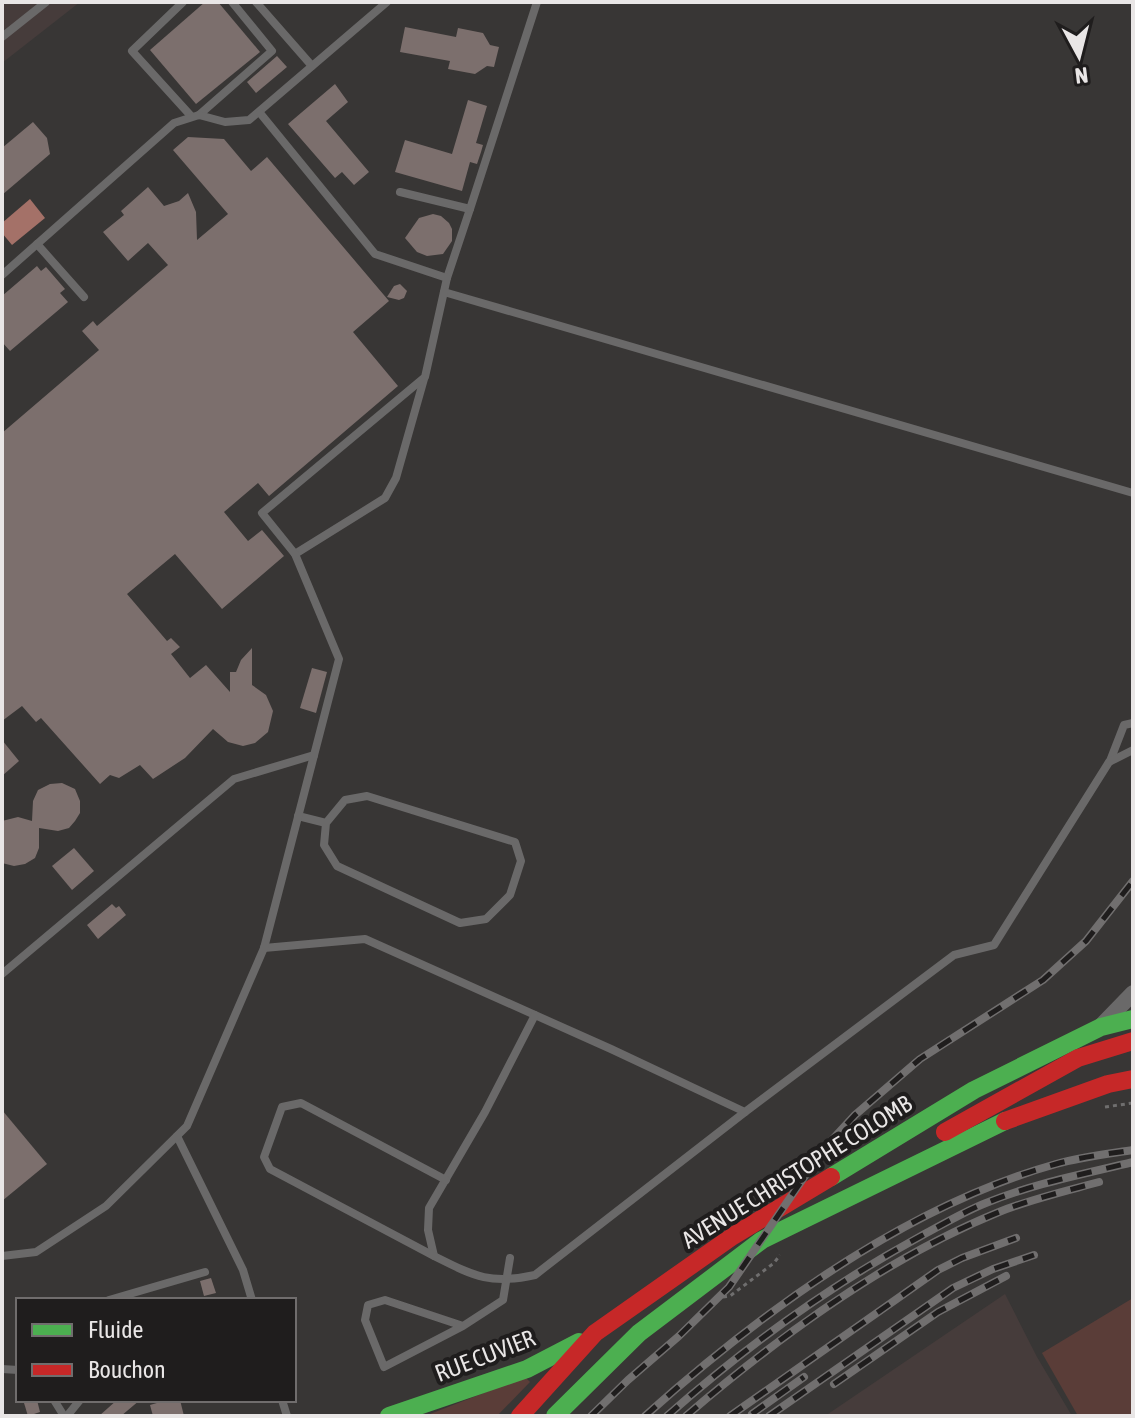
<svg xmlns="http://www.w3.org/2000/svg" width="1135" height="1418" font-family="'Asap Condensed',sans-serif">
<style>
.built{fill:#463c3b}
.green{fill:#5a3d38}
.water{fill:#a47168}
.building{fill:#7c6f6d}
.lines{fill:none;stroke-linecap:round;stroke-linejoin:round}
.path{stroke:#6f6e6e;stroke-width:3;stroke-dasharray:4 4;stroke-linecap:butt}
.lane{stroke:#6a6969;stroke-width:8}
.street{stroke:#6a6969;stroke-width:16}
.fast{stroke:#4caf50;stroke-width:18}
.jam{stroke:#c62828;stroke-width:18}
.rail-casing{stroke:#716f6f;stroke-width:8}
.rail{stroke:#1f1d1d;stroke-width:5;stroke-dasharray:15;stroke-linecap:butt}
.labels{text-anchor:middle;stroke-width:8;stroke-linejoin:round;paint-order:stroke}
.street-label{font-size:24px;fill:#e9e6e6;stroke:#1f1d1d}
</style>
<rect width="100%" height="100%" fill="#383635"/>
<g class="built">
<polygon points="2,2 80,2 2,63"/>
<polygon points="1005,1294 1037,1357 1072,1416 825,1416"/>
</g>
<g class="green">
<polygon points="1133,1298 1133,1416 1078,1416 1042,1353"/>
<polygon points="525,1377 530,1382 497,1416 425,1416"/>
</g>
<polygon class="water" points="30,199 45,218 12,245 2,233 2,223"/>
<g class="building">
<polygon points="205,2 218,2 260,52 196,104 150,50"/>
<polygon points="405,27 456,37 458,28 483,33 490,45 499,47 494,67 487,66 475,74 448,69 450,61 400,52"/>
<polygon points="277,56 287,67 256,93 247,82"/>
<polygon points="335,84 348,102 326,121 369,172 354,185 342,172 335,178 288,124"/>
<polygon points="468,100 487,106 476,143 483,145 481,152 477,164 470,162 462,191 395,172 405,140 452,154"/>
<polygon points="33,122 47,138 50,154 2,195 2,148"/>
<polygon points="188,137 224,139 251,171 267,157 389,301 353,332 398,386 269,496 258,483 224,512 248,541 262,530 284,556 222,609 175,554 127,594 167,641 171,638 180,647 171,654 190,678 206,665 230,692 230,672 236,672 241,660 252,648 252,685 266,695 273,711 268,732 255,743 243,746 228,742 213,729 185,758 153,779 140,765 119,778 110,775 100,784 41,718 36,722 22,706 2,721 2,433 99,350 82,331 93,321 97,326 168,265 148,243 128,261 103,232 124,215 121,211 148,187 164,206 179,201 188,193 196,212 197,240 228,214 173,150"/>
<polygon points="433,214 441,216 449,223 452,229 452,241 443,254 427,256 417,252 405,238 419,218"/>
<polygon points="37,266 41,271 46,267 65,289 60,293 68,302 10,351 2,342 2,296"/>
<polygon points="400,284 407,291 404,298 399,300 387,297 394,286"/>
<polygon points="312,668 327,672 316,713 300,708"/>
<polygon points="2,740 19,761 2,776"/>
<polygon points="62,783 75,789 80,801 80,813 75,821 69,828 58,831 39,828 39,848 35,858 25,864 14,866 2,863 2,821 18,817 32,821 33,801 38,790 50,784"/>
<polygon points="74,848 94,871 72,890 52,866"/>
<polygon points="112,904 116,908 119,906 126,915 98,939 87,925"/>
<polygon points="2,1110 47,1164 2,1201"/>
<polygon points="211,1278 216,1293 204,1296 200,1281"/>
<polygon points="37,1400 40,1412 28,1416 24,1403"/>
<polygon points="117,1400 140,1400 121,1416 99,1416"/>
<polygon points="167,1400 180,1400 184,1416 153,1416 150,1405"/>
</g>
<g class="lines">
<g class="path">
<polyline points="1105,1107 1133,1103"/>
<polyline points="723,1297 730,1296 774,1263 780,1255"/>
</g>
<g class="lane">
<polyline points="183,2 132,51 191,116"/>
<polyline points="256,2 312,66"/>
<polyline points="2,37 46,2"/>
<polyline points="199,115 272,51 232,2"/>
<polyline points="400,192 470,209 447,278"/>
<polyline points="470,209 537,2"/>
<polyline points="37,244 84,297"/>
<polyline points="2,275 174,123 199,115 225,122 249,120 387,2"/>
<polyline points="444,292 1133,493"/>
<polyline points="295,554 385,498 396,478 424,379"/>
<polyline points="1110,761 1124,725 1133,723"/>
<polyline points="298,816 326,823 324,845 337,866 460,923 486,919 510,895 521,861 515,842 367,796 345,800 326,823"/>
<polyline points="264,948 365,939 611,1049 745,1112 954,955 994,945 1109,762 1133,750"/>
<polyline points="2,974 234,779 314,755"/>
<path d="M535 1015 485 1112 429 1208 428 1230 434 1256C474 1276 490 1285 535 1275L745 1112"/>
<polyline points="177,1136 243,1270 252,1300"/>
<polyline points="2,1256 36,1252 106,1206 187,1126 264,948 339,659 295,554 262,513 425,377 447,278 375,254 260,113"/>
<polyline points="434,1256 270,1169 264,1157 282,1107 301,1103 446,1180"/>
<polyline points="109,1300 205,1272"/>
<polyline points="463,1326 385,1300 368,1305 365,1320 384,1367 463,1326 503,1300 510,1258"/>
<polyline points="2,1369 18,1370"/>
<polyline points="54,1400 64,1416"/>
<polyline points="282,1400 287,1416"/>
<polyline points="67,1416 80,1400"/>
</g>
<polyline class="street" points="1101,1026 1133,993"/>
<g class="fast">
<polyline points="831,1177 974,1090 1101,1027 1133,1019"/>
<polyline points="389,1416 527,1369 579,1342"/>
<polyline points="555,1416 639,1333 762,1240 1005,1121"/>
</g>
<g class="jam">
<polyline points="1005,1121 1108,1084 1133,1079"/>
<polyline points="945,1132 1078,1058 1133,1041"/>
<polyline points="520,1416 595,1333 733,1236 831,1177"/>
</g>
<defs>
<g id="rail">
<polyline points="834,1384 938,1312 1006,1276"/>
<polyline points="752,1414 804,1377"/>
<polyline points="591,1416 628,1380 679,1336 729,1287 822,1151 855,1115 920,1059 1043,980 1086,941 1133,881"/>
<path d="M645 1416C760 1313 905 1206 1056 1164 1081 1157 1107 1154 1133 1150"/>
<path d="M667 1416C745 1347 829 1286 921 1236 942 1225 963 1212 986 1203 1032 1184 1084 1174 1133 1162"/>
<path d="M686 1416C778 1337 886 1258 999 1212 1031 1199 1066 1191 1099 1182"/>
<polyline points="730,1416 938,1270 962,1258 1016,1238"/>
<polyline points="769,1416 953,1288 993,1269 1034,1255"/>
</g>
</defs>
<use href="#rail" class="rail-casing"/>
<use href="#rail" class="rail"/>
</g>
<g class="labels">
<g class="street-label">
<text transform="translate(797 1172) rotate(-32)" y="8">AVENUE CHRISTOPHE COLOMB</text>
<text transform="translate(485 1356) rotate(-21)" y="8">RUE CUVIER</text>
</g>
</g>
<rect width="1135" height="1418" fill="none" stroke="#e9e6e6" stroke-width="8"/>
<rect x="16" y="1298" width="280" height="104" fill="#1f1d1d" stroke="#706d6d" stroke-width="2"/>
<rect x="32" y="1324" width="40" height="12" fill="#4caf50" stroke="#706d6d" stroke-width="2"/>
<text x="88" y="1338" font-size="24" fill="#e9e6e6">Fluide</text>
<rect x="32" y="1364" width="40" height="12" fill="#c62828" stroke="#706d6d" stroke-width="2"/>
<text x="88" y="1378" font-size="24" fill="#e9e6e6">Bouchon</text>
<g transform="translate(1079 56) rotate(173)" stroke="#1f1d1d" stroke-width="6" paint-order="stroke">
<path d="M0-6L14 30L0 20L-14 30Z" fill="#e9e6e6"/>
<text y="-12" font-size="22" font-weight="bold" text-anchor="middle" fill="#e9e6e6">N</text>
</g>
</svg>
